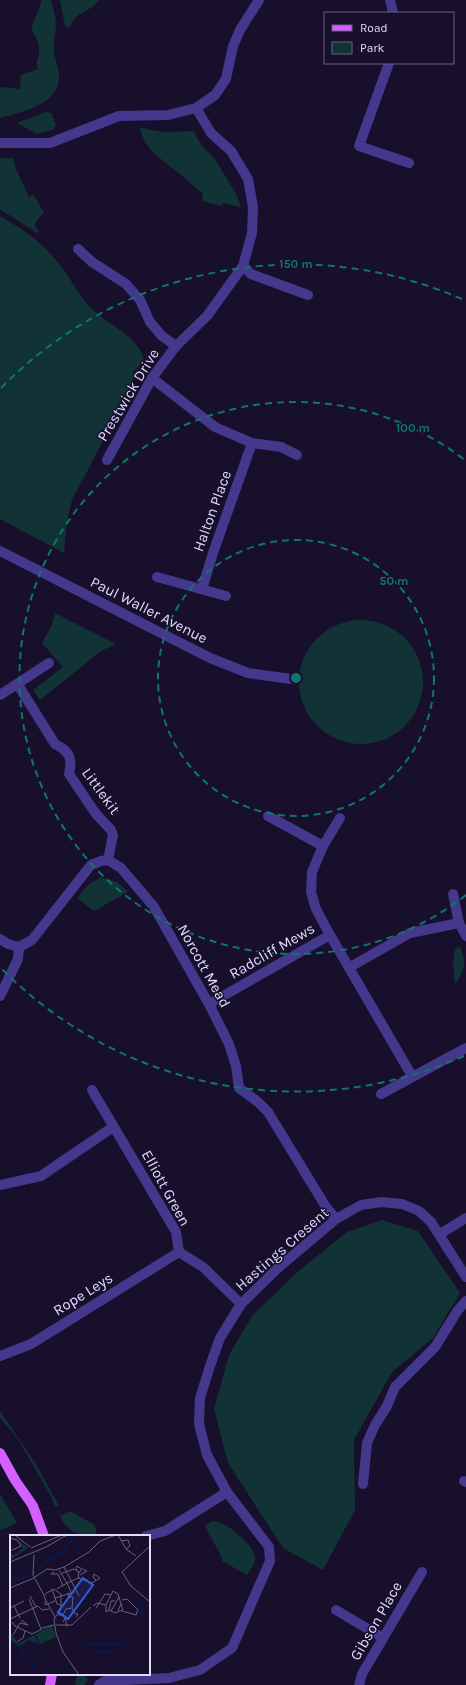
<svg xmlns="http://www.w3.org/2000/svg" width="466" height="1685" font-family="Karla,sans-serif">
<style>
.green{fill:#123335}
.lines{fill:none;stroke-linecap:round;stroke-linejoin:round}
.minor{stroke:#43388c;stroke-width:10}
.major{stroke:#d360ff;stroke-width:10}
.ring{fill:none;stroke:#0f766e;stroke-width:2;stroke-dasharray:7 5}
.labels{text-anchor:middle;stroke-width:3;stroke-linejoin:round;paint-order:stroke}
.street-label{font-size:15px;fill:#e1d9ff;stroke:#170f2b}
.inset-river{fill:none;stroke:#081a4b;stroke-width:2}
.inset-road{fill:none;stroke:#686080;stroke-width:1}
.view{fill:#315cdc;fill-opacity:0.15;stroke:#315cdc;stroke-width:2}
.inset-edge{fill:none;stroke:#e1d9ff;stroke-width:2}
.centre{fill:#0f766e;stroke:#170f2b;stroke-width:2}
.ring-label{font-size:12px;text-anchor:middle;font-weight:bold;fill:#0f766e;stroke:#170f2b;stroke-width:3;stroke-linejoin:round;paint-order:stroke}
</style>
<rect width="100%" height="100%" fill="#170f2b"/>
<g class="green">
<path d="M42 0H51C53 8 56 16 56 24 56 33 53 41 54 49 54 59 60 69 59 80 57 105 19 113 0 118V87L20 89 21 75 38 69C36 60 37 62 39 54 41 46 35 35 31 29Z"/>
<path d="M60 0H99C90 13 75 11 70 27L65 26Z"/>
<polygon points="45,112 51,113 56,125 54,129 37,134 17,123"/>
<path d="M140 127C151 130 163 133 175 132 182 132 187 130 194 132L202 146 215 159 236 194 241 207 223 203 222 206 202 201 203 193C196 190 193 185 187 180 170 164 143 152 140 127Z"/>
<polygon points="0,158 13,158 16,169 29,197 34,195 44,213 36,221 35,226 39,232 37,233 0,209"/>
<path d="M0 216C20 228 40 240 55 259 69 275 78 295 93 310 109 325 139 337 144 360L133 373V384L72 500 67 521 64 553 0 519Z"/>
<polygon points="55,613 116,644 101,651 40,700 33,690 63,667 42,643 52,625"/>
<circle cx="361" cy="682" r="62"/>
<polygon points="101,877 117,882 128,892 94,911 77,898 88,885"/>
<path d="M460 946C466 964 466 968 455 984L453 966 455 949Z"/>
<polygon points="382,1220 418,1231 460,1293 433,1338 392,1372 354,1440 355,1510 323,1570 283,1548 228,1463 214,1409 229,1355 252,1316 295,1274 347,1232"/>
<polygon points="0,1411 36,1464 59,1506 55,1507 52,1498 18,1439 0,1418"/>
<polygon points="0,1494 17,1523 1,1530 0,1528"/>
<path d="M70 1511 95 1525 97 1535C80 1537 67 1532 60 1516Z"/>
<path d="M212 1521C226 1520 258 1548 255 1561 254 1565 249 1571 247 1575L222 1561V1558L205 1526Z"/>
<polygon points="77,1674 84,1674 88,1680 85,1685 75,1685"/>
</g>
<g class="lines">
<g class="minor">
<polyline points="390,0 393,13"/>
<polyline points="389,63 359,146 409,163"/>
<polyline points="0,143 50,143 119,116 168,115 196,108 215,95 226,79 233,46 240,30 259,0"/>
<polyline points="78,249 92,262 126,284 140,300 150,322 162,336 176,346"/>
<polyline points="243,266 251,274 308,295"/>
<polyline points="152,378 215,427 252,443 281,447 297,455"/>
<polyline points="107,460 152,378 176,346 207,316 243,266 252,233 253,207 248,179 231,151 211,133 196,108"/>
<polyline points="0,551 210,658 248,673 291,679"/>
<polyline points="157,577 226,596"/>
<polyline points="202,589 213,553 252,443"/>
<path d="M18 685 55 744C69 751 73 758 69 774L96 814 111 830 113 835 108 860"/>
<polyline points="0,695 49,663"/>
<polyline points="268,816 323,846"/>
<polyline points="340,818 323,846 312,872 311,892 316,909 330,935 412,1076"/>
<polyline points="453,894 459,923 466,936"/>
<polyline points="0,939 8,944 19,947 32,940 91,865 101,861 108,860 121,868 154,907 209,1004 229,1044 236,1066 239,1088 258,1102 268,1112 326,1207 336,1219"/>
<polyline points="350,967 410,933 459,923"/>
<polyline points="0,996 18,959 19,947"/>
<polyline points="209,1004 330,935"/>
<polyline points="92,1090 176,1232 179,1252 203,1267 241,1304"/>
<polyline points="381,1094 466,1048"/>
<polyline points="0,1185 41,1176 113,1127"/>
<polyline points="440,1234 466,1218"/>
<polyline points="0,1356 31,1344 179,1252"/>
<polyline points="464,1481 466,1482"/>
<polyline points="363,1484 367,1443 375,1425 387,1406 395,1387 435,1347 458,1310 466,1301"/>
<polyline points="146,1536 165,1531 227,1492"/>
<polyline points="336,1610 383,1638"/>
<polyline points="99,1685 105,1681 169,1678 200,1670 232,1648 270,1561 269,1547 227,1492 207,1455 199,1424 200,1398 210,1366 220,1338 241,1304 278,1268 336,1219 361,1205 381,1202 402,1204 419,1211 431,1222 466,1277"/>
<polyline points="359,1685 362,1674 422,1572"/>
</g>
<g class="major">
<polyline points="0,1453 15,1480 33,1506 44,1536"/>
<polyline points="50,1685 52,1674"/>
</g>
</g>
<g class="ring">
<circle cx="296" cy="678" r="138"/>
<path d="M466 895A276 276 0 1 1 466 461"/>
<path d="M464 1056A414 414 0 0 1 1 968M1 388A414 414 0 0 1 464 300"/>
</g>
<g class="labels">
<g class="street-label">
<text transform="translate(128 395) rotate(-59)" y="5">Prestwick Drive</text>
<text transform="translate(212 511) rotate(-70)" y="5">Halton Place</text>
<text transform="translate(149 610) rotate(27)" y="5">Paul Waller Avenue</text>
<text transform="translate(101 791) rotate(54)" y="5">Littlekit</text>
<text transform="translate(272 951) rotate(-30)" y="5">Radcliff Mews</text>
<text transform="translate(204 966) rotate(61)" y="5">Norcott Mead</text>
<text transform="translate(166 1188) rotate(61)" y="5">Elliott Green</text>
<text transform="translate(282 1249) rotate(-41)" y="5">Hastings Cresent</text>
<text transform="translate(83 1294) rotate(-32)" y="5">Rope Leys</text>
<text transform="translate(376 1621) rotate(-60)" y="5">Gibson Place</text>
</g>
</g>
<g transform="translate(10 1535)">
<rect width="140" height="140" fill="#170f2b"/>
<path d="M0 2 6 3 18 13 0 25V19L4 20 13 13 8 5ZM42 90 46 102 30 109 19 105 9 112 0 104V96L8 109Z" fill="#123335"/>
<path class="inset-river" d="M0 47 4 43 10 45 25 37 38 25H43L45 21 53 17 59 7 62 6V0M124 65 132 73 131 83M24 99 30 110M8 110 21 132M76 110 119 108M82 116 105 118M19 133 36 120"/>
<path class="inset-road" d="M108 0 116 14 126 21M6 1 20 12M0 3 7 5 11 11 0 16M111 6 118 5 120 11 116 14M140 11 112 37 121 51 140 67M21 13 52 0M24 20 23 40 35 62M0 27 36 12 57 0M54 32 69 61M66 35 67 31 72 34 69 38M44 37 41 39H48L53 51M52 38 64 34 68 36 69 44M70 40 77 36 73 34M25 42 37 34 45 35 54 32 79 17 90 6 106 0M0 53 24 43M42 54 47 69 51 70M47 54 57 48 49 35M61 57 57 48 62 46 68 43 82 48 90 43 84 39 83 42 86 45M58 58 59 62H63L62 73M35 59 44 54 51 59V74L44 84 46 98 53 117 69 140M20 61 26 72M34 62 45 82M45 63 64 57M19 64 31 94M35 66V70L45 66M96 70V77L99 75 105 78 113 75 111 69 108 76M4 71 10 83M28 71 32 75 39 74M83 71 87 68 96 70 103 56 108 59 111 69M0 73 14 66M86 73 95 59 101 60M99 75 101 66H105M101 76 109 62M112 76 126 80 128 75 117 64 112 65M48 80H53L56 74 62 73 64 78 68 79 66 82M0 84 28 71M2 87 5 91 22 99 32 94M53 87 55 83 57 91M46 90H62L81 72M32 93 44 90M3 100 10 88 18 90 11 85M7 107 13 103 15 96"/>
<path class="view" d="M73 43 83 50 58 84 48 77Z"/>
<rect width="140" height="140" class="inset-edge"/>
</g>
<circle cx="296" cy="678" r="6" class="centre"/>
<g class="ring-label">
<text x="296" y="268">150 m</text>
<text x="413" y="432">100 m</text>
<text x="394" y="585">50 m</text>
</g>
<rect x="324" y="12" width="130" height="52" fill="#170f2b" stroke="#686080"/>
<rect x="332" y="25" width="20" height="6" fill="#d360ff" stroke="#686080"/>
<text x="360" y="32" font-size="12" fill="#e1d9ff">Road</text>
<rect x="332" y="42" width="20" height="12" fill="#123335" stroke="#686080"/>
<text x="360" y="52" font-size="12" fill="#e1d9ff">Park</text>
</svg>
